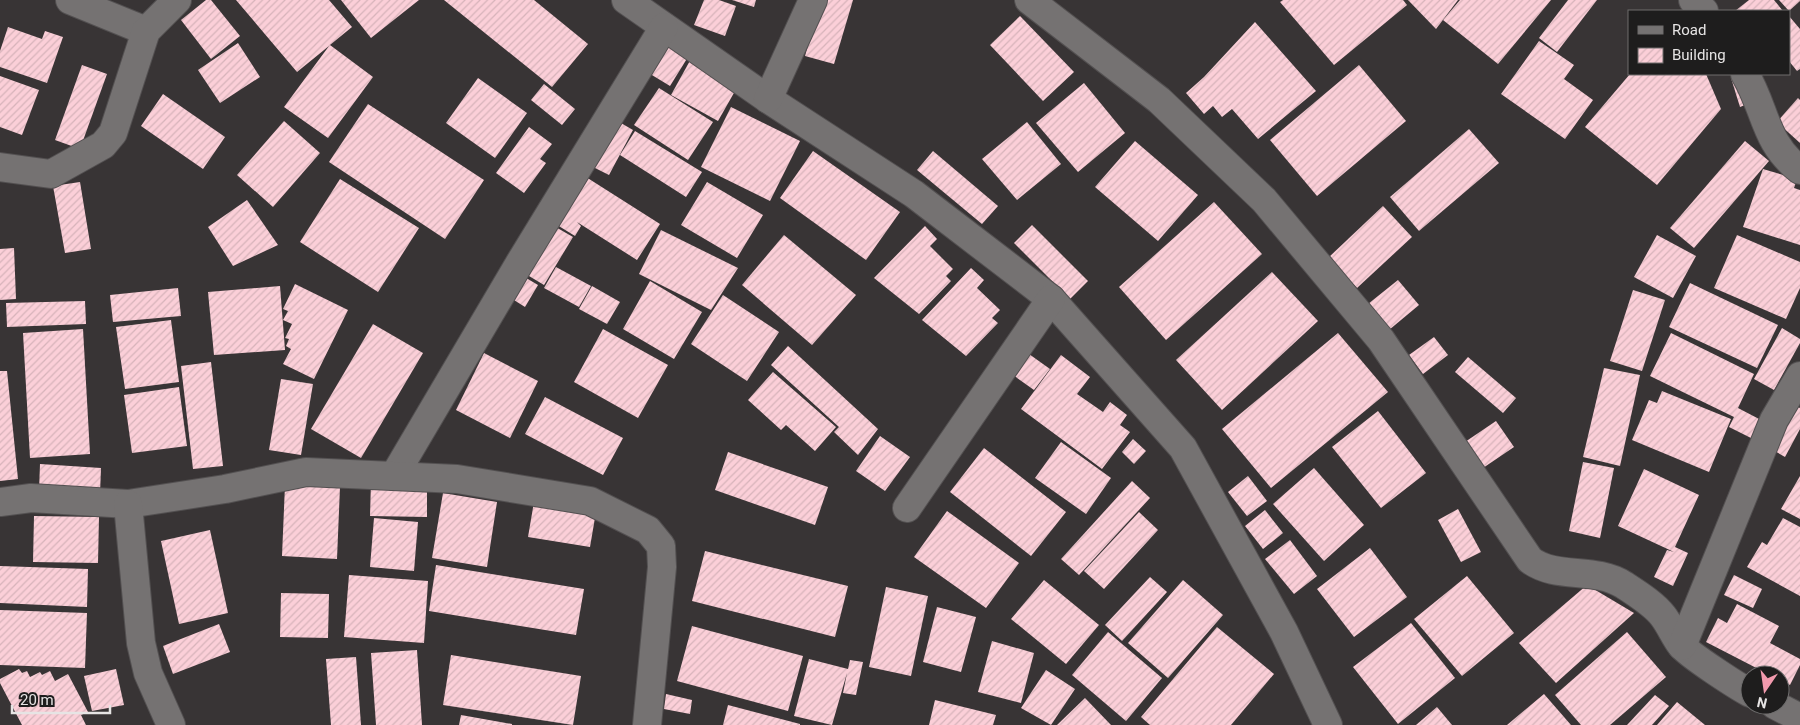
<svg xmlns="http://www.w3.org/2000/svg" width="1800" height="725" font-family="Roboto,sans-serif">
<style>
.building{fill:url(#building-hatch)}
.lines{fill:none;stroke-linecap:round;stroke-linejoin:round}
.minor-casing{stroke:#535051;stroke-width:30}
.minor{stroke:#757272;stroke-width:28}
</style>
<defs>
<pattern id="building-hatch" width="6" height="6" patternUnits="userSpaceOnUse" patternTransform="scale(1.25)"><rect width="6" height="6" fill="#fbcfd8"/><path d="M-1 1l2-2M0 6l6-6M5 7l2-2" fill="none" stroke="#d7b3ba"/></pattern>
</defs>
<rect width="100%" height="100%" fill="#383435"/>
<g class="building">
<polygon points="206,0 211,0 240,36 211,59 181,20"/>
<polygon points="236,0 329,0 352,27 330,45 373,77 328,138 284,107 329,46 297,72"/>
<polygon points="341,0 419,0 371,38"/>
<polygon points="444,0 534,0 588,44 552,87"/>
<polygon points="704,0 719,0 736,6 725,36 694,25"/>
<polygon points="732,0 756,0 754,7"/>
<polygon points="821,0 853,0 834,64 805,56"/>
<polygon points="1283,0 1403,0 1407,5 1334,65 1280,2"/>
<polygon points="1408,0 1458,0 1436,29"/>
<polygon points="1460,0 1551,0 1498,64 1443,20"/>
<polygon points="1568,0 1597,0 1557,52 1539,38"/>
<polygon points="1749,0 1774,0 1783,11 1735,11"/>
<polygon points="1779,0 1800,0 1800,1 1789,11"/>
<polygon points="1020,16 1074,72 1043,101 990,45"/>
<polygon points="1789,16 1800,29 1800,69 1797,71 1789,61"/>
<polygon points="1255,22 1316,91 1258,139 1232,109 1222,117 1213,106 1204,114 1186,93 1204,77"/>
<polygon points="8,27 42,39 45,31 63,37 47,83 0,67 0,51"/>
<polygon points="661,40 688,57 670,86 642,69"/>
<polygon points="1539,41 1574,65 1564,79 1593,100 1565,139 1501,94"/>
<polygon points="238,43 260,77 220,103 198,70"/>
<polygon points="692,57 739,84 718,121 671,95"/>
<polygon points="82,65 107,74 80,149 55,140"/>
<polygon points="1359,65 1406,121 1317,196 1270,140"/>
<polygon points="1630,74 1706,74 1721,109 1657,185 1585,127"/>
<polygon points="1741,75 1750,103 1740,107 1731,78"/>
<polygon points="0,76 39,90 22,135 0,127"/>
<polygon points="478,78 527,113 495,158 446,123"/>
<polygon points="1084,83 1125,133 1078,172 1036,123"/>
<polygon points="544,84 575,109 562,125 531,100"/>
<polygon points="659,88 713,122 688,160 634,125"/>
<polygon points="163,94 225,137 203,169 141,126"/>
<polygon points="1798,98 1800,100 1800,143 1777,122"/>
<polygon points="368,104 484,180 445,239 329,162"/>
<polygon points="731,107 800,141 770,201 701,167"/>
<polygon points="614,119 633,130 609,175 589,165"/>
<polygon points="284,121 320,153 273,207 237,175"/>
<polygon points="1027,122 1061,164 1017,200 982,159"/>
<polygon points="529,127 552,144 540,159 546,163 524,193 496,173"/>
<polygon points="1469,129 1499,163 1419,231 1390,197"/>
<polygon points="635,131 702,172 686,197 620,155"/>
<polygon points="1135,141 1198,195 1158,241 1095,187"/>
<polygon points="1745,141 1769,161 1694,248 1670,228"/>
<polygon points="813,151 900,212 866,260 780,198"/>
<polygon points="933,151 998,206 982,224 917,170"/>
<polygon points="1763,169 1797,179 1794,188 1800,190 1800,245 1743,227"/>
<polygon points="586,177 660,224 637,260 577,222 581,226 575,236 549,220"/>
<polygon points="340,179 419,228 378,292 300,242"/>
<polygon points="80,182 91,249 65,253 53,186"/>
<polygon points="707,182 763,215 737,258 681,225"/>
<polygon points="247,200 278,245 233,266 208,227"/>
<polygon points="1214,202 1262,254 1166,340 1119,287"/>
<polygon points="1383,206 1412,237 1357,288 1328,258"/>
<polygon points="547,222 573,237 544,285 519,270"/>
<polygon points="1032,225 1088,281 1070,299 1014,243"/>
<polygon points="925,226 937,239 930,246 953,269 946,276 951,281 919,314 874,278"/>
<polygon points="661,230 738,268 711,310 639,274"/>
<polygon points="784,235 856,295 812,345 742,285"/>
<polygon points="1657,235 1696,256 1673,298 1634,277"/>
<polygon points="1737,235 1800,262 1800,288 1786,319 1714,288"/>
<polygon points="14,248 16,299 0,300 0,249"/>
<polygon points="556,267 591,286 579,307 544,288"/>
<polygon points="971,268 984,280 977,288 1000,310 992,318 998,323 966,356 922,320"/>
<polygon points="516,272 538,285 525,307 503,293"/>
<polygon points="1272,272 1318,321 1222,410 1176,360"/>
<polygon points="1398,280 1419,305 1389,330 1368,304"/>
<polygon points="650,281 702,312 674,359 623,329"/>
<polygon points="1690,283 1778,325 1757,368 1669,327"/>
<polygon points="295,284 348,310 314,379 283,364 291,349 286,346 289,339 285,338 292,324 283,320 288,311 283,309"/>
<polygon points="280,286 285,350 214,355 208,292"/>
<polygon points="592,286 620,302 607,324 579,309"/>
<polygon points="178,288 181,316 113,322 110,295"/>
<polygon points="1633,290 1665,300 1642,371 1610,361"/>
<polygon points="723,295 779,332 747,381 691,344"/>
<polygon points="85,301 86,324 7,327 6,303"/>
<polygon points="171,320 179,382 125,389 116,327"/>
<polygon points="373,324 423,353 361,458 311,429"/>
<polygon points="1782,328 1800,339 1800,343 1774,390 1754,379"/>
<polygon points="83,329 90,454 30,458 23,333"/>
<polygon points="603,329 668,365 638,418 574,382"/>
<polygon points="1338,333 1388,392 1271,488 1222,429"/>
<polygon points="1671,333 1754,374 1738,408 1761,420 1751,438 1729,427 1734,417 1650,376"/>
<polygon points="1434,337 1448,355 1423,374 1409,355"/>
<polygon points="788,346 878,429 858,455 834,432 839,427 771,365"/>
<polygon points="484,353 538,381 510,438 456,410"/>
<polygon points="1029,354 1050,369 1034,390 1013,375"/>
<polygon points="1061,355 1090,377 1077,394 1103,412 1110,402 1127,415 1120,425 1130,432 1102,469 1021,409"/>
<polygon points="1468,357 1516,398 1503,413 1455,372"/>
<polygon points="211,362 223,466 193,469 181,366"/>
<polygon points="1604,368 1640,375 1620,466 1583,457"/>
<polygon points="0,371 7,371 18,479 0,481"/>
<polygon points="773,372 836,427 815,451 786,425 781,430 748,400"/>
<polygon points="281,379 313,384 301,455 269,450"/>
<polygon points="179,387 187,446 132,453 124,395"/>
<polygon points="1662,391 1731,419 1709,472 1632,440 1649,400 1657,403"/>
<polygon points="545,397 623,438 603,475 525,434"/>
<polygon points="1796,406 1800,408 1800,429 1785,457 1773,450"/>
<polygon points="1378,411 1426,473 1381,508 1332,447"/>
<polygon points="1496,421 1514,447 1483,468 1465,442"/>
<polygon points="880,436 910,457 885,491 856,471"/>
<polygon points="1133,439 1146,451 1134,464 1122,452"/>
<polygon points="1061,442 1111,478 1086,514 1035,478"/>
<polygon points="984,448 1066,512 1031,556 950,492"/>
<polygon points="728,452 828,487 815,525 715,490"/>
<polygon points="1583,462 1614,468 1600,538 1569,531"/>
<polygon points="40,464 101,468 100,494 39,491"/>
<polygon points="1314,468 1364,525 1324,561 1273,504"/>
<polygon points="1644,469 1699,495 1675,547 1688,553 1673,586 1654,577 1667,550 1674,552 1618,526"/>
<polygon points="1248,476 1267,501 1247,516 1228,492"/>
<polygon points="1800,476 1800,519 1781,509"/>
<polygon points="1132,481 1150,498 1079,575 1061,559"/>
<polygon points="371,482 427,482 427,517 370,516"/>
<polygon points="285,485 340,487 337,559 282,556"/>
<polygon points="443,493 497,502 487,567 432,558"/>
<polygon points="535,496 597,506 590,547 528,537"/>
<polygon points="1458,509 1481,552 1461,562 1438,520"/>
<polygon points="1265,510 1283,533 1263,549 1245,526"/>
<polygon points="947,511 1019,563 986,608 914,557"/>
<polygon points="1139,512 1158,530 1104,589 1084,571"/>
<polygon points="34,516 99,517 98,563 33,562"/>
<polygon points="374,518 418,522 414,571 370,567"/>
<polygon points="1783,518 1800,527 1800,596 1747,567 1762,542 1767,545"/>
<polygon points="210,530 228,613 179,624 161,541"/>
<polygon points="1290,540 1317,576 1294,594 1265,559"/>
<polygon points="1370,548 1407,597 1354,637 1317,589"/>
<polygon points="705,551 848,586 835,637 692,601"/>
<polygon points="436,565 584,589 576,635 429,611"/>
<polygon points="0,566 88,569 87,607 0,603"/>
<polygon points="349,575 428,581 424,643 344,637"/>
<polygon points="1734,575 1762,589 1753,608 1724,595"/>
<polygon points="1467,576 1514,633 1462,676 1414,619"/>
<polygon points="1150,577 1167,592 1122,641 1105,625"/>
<polygon points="1044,580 1099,625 1066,664 1011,619"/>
<polygon points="1183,580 1223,615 1168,678 1128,643"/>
<polygon points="1587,585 1634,613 1556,683 1519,643"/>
<polygon points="886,587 928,596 911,676 869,667"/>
<polygon points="281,593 329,594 328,638 280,637"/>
<polygon points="1737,604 1779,626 1770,643 1800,659 1800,665 1790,685 1780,680 1780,675 1770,675 1706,642 1718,618 1727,623"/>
<polygon points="937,607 976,617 961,672 923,662"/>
<polygon points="0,610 87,613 85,668 0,665"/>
<polygon points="1411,623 1455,678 1398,724 1353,667"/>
<polygon points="219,624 230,652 173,674 163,646"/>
<polygon points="692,626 803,656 788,711 677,681"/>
<polygon points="1217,627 1274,674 1231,725 1150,725 1141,717"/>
<polygon points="1108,632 1162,678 1126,721 1072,675"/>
<polygon points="1627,632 1666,677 1610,725 1581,725 1555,695"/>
<polygon points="992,641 1034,653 1021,703 978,692"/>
<polygon points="417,650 422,725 376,725 371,653"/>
<polygon points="451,655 581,676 573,725 443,705"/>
<polygon points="356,657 361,725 331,725 326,659"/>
<polygon points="809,659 848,669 850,660 863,662 856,695 843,693 847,673 832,725 794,716"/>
<polygon points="19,669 22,673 27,671 30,677 40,672 42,675 50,671 55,681 68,674 88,712 81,715 86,725 22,725 0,683 0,679"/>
<polygon points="116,669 124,705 92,711 84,676"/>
<polygon points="1046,670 1075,689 1051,725 1021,708"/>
<polygon points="666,694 692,700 690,714 664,709"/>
<polygon points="1544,694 1571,725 1507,725"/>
<polygon points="1655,695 1669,706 1652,725 1627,725"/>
<polygon points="1085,698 1111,725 1057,725"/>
<polygon points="935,700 996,715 993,725 929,725"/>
<polygon points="1677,702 1705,725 1657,725"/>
<polygon points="728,705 800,724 800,725 723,725"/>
<polygon points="1437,707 1452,725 1416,725"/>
<polygon points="461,715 512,724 512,725 459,725"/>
</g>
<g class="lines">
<defs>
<g id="minor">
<polyline points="70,0 146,31"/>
<polyline points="626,0 768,99 914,194 1051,299 1183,448 1284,632 1328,725"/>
<path d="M1029 0 1159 100 1264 200 1381 340 1530 560C1557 580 1594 566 1624 585 1636 593 1654 604 1663 616 1670 625 1674 636 1681 645 1689 655 1737 686 1750 693"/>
<polyline points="1693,0 1704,11"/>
<path d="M1745 74C1766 109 1764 143 1800 170"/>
<polyline points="768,99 813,0"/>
<polyline points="0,167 51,174 103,145 113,133 146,31 177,0"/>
<polyline points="394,476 519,264 664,27"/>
<polyline points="0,502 31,498 128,504 225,489 306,472 457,479 590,501 648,530 661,546 662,567 647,725"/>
<polyline points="128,504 141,643 148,673 171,725"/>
<polyline points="907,508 1051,299"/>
<polyline points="1682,646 1774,420 1800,376"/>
<polyline points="1775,705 1800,718"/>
</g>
</defs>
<use href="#minor" class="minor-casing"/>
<use href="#minor" class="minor"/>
</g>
<rect x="1628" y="10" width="162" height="65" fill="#1e1d1d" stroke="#6e6d6d"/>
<rect x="1638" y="26" width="25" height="8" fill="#757272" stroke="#6e6d6d"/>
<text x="1672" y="35" font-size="15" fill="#e6e4e4">Road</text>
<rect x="1638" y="48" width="25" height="15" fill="url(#building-hatch)" stroke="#6e6d6d"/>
<text x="1672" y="60" font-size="15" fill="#e6e4e4">Building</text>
<g transform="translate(1765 690) rotate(193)"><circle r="24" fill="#1e1d1d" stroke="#6e6d6d"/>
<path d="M0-4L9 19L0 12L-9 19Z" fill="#f29aae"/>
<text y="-8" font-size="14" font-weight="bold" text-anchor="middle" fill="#e6e4e4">N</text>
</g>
<path d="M12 705v8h98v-8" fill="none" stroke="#e6e4e4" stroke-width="2.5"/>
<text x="20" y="705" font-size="15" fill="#e6e4e4" stroke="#1e1d1d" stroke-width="4" paint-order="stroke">20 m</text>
</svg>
